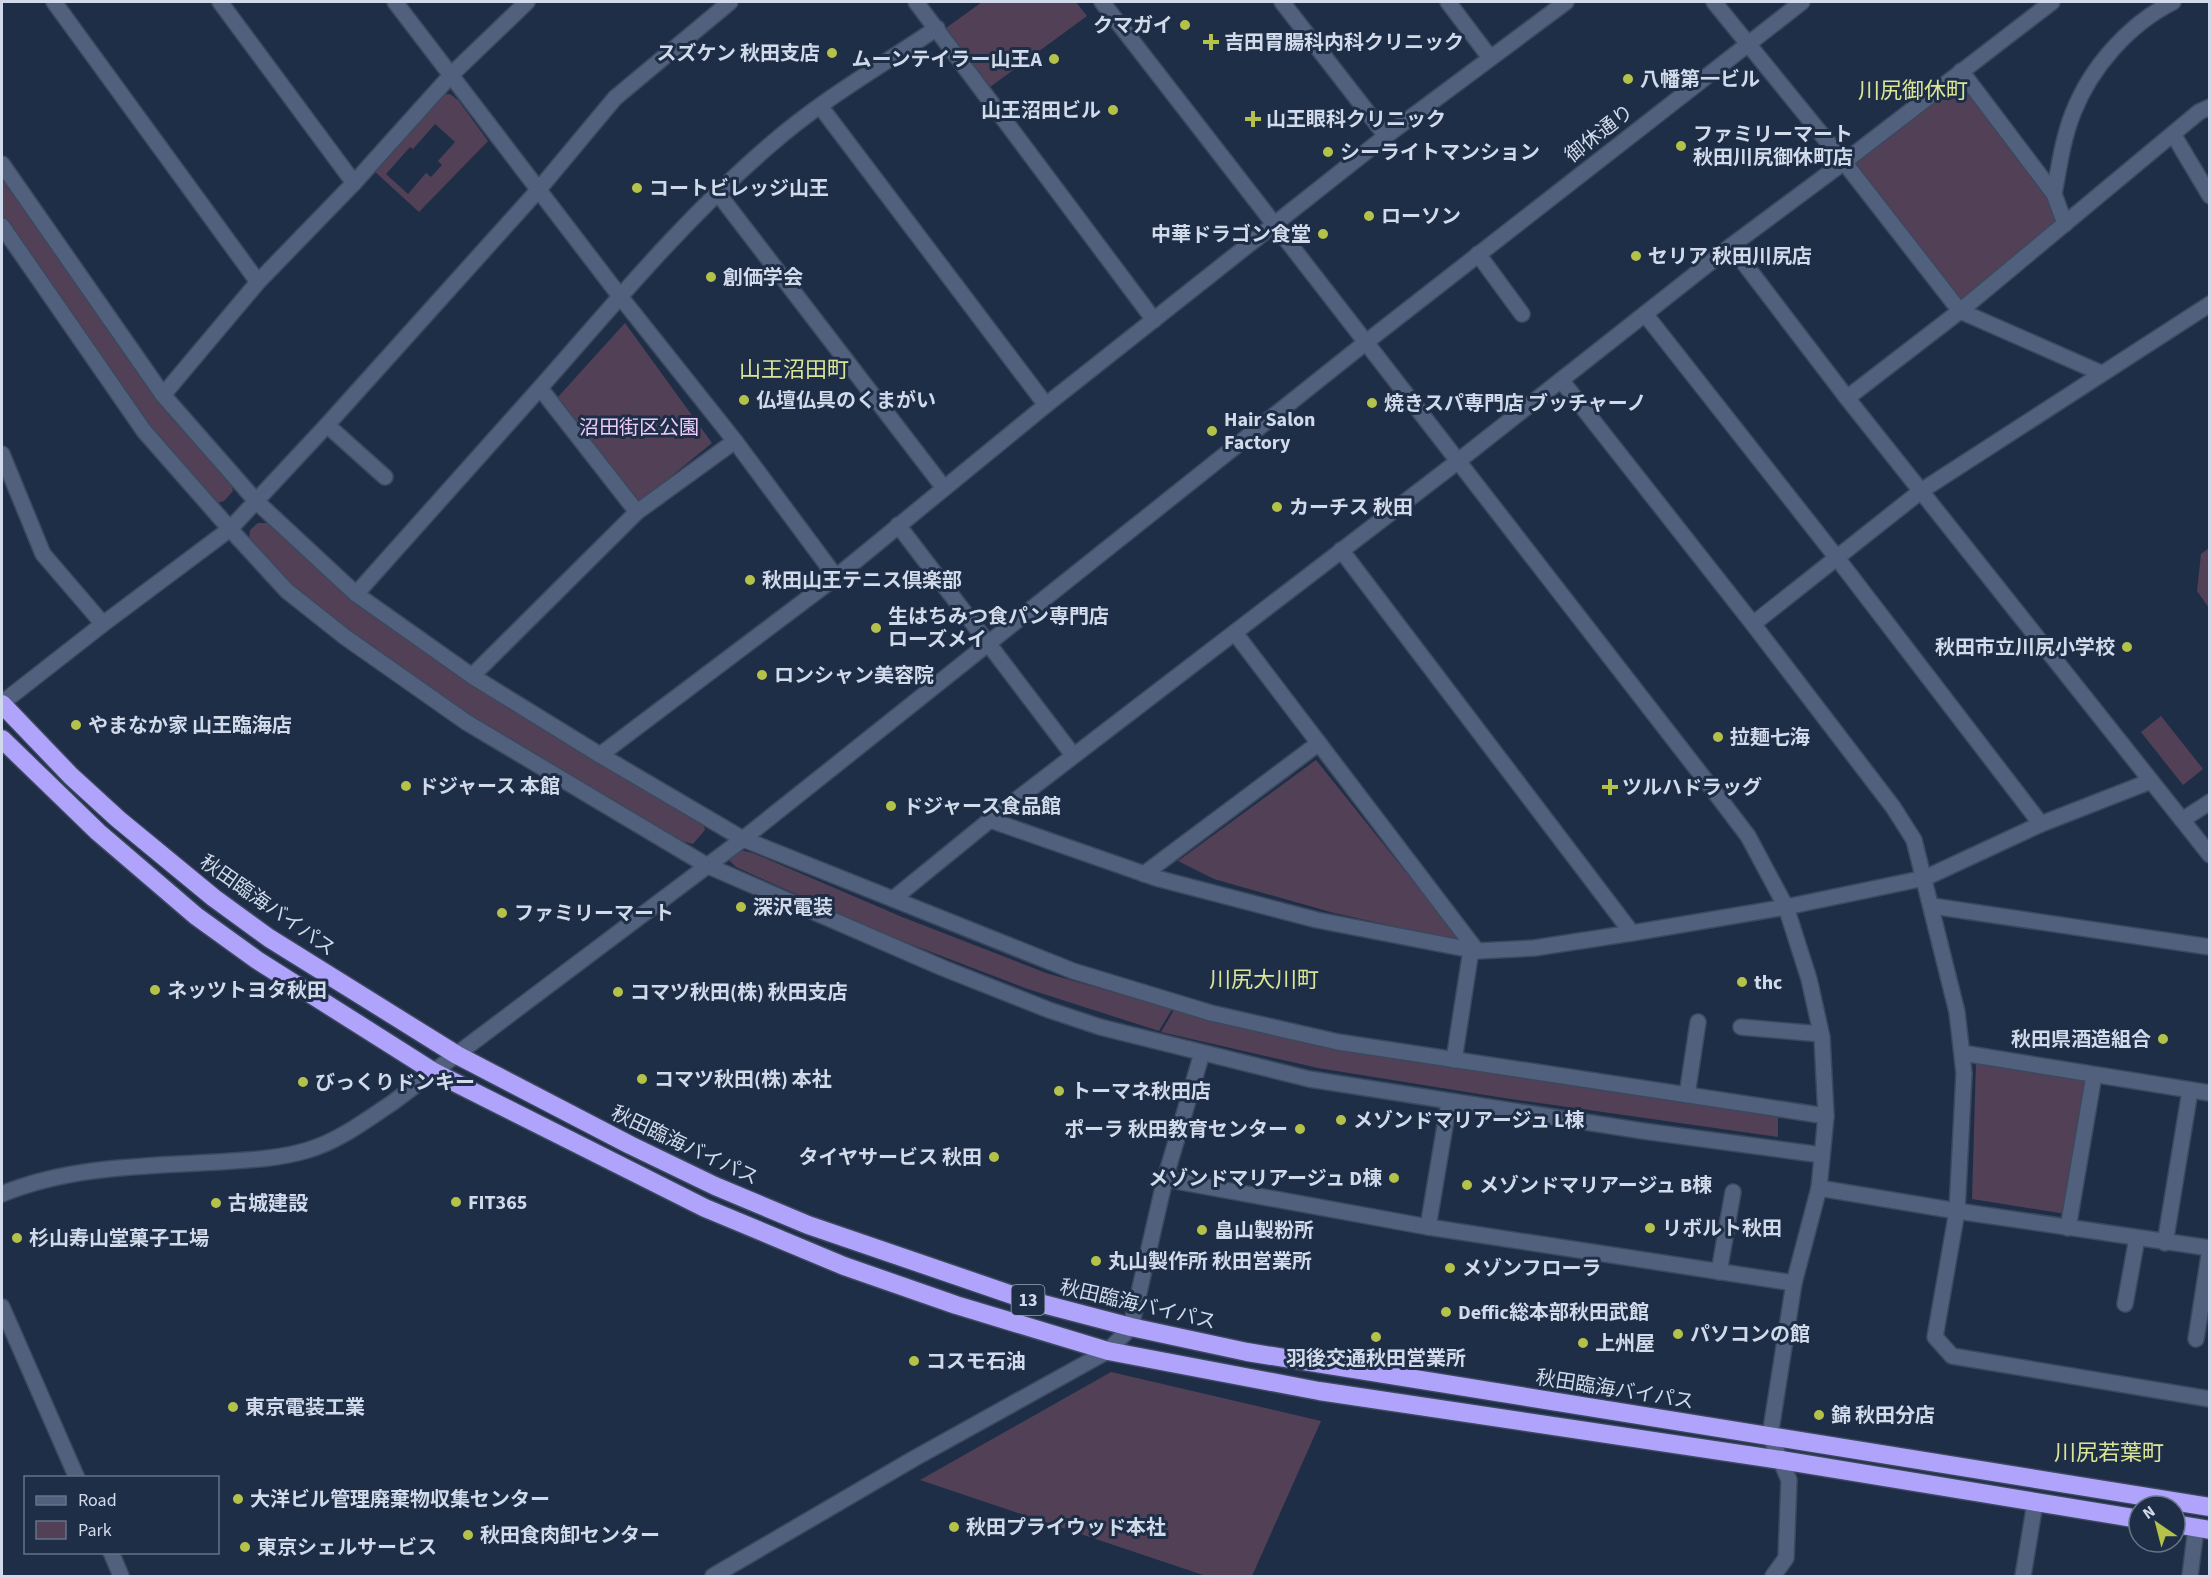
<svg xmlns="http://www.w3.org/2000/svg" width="2211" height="1578" font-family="'Source Sans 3','Noto Sans JP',sans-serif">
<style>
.green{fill:#524057;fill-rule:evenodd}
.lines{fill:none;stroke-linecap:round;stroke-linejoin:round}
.minor-casing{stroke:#3c485d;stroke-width:18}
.highway-casing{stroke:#3c485d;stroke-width:21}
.minor{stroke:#51617d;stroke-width:15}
.highway{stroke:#b0a3fc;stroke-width:18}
.poi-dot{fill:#b5c249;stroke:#1f2e47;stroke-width:2}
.labels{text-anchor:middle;stroke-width:6;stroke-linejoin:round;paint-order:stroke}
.shield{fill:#1f2e47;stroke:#9ba6b9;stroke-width:1.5}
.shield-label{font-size:18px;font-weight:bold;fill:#d0daea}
.poi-label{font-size:20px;font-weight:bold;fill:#d0daea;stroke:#1f2e47;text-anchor:start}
.street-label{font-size:20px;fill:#d0daea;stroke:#1f2e47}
.park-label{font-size:20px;fill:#efc9f9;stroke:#1f2e47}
.quarter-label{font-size:22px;fill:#dae597;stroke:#1f2e47}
</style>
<rect width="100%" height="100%" fill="#1f2e47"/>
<g class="green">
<polygon points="982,2 1076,2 1087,16 990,87 946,28"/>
<polygon points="1961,71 2054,194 2065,224 1960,311 1844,163"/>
<path d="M450 94 458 100 488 141 419 212 373 170 442 95ZM435 124 455 142 438 161 442 165 431 177 426 173 408 194 386 174 410 147 413 149Z"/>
<polygon points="2,173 229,477 233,491 224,501 217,503 208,496 146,427 2,219"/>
<polygon points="625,323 712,443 641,501 624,493 557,398"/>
<polygon points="258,523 275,523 353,596 702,820 705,830 693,844 676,839 463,716 291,589 249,540 250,530"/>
<polygon points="2209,548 2209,608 2197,591 2201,554"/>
<polygon points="2161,716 2203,769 2183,785 2141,732"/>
<polygon points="1316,760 1461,941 1334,913 1214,879 1178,861"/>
<polygon points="736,849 753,853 902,917 1046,973 1172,1009 1159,1031 1025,988 884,934 736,867 728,859"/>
<polygon points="1174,1010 1778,1117 1778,1137 1504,1098 1318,1068 1161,1032"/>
<polygon points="1976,1063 2095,1080 2072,1215 1972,1199"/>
<polygon points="1111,1372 1321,1421 1252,1576 1206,1576 920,1480"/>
</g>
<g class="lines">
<defs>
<g id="minor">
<polyline points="54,2 258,282"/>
<polyline points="220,2 354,183"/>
<polyline points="395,2 619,295 735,441 836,577"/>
<polyline points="916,2 1154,320"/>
<polyline points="1102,2 1710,786 1748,836 1786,907 1809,979 1822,1037 1826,1116 1819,1188 1794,1283 1770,1436 1789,1480 1786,1558 1773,1576"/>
<polyline points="1282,2 1386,136"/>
<polyline points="1448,2 1485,51 1492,57"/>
<polyline points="1714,2 1844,162 1960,311 2101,373"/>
<polyline points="1961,71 2054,194 2065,224"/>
<polyline points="820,106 1046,405"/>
<polyline points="2173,134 2210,196"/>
<polyline points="2,164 163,395 256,501 356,594 472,676 600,755 743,839 1073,971 1211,1013 1338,1042 1826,1116"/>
<polyline points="717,192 944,488"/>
<path d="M2054 194C2059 167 2063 138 2073 113 2091 67 2129 24 2173 2"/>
<polyline points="2,226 144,431 230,529 287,591 345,637 466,722 706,865 943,968 1049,1010 1100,1027 1309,1079 1643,1131 1822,1155"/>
<polyline points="1731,246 1847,398 2210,855"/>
<polyline points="1478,254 1522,314"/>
<polyline points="1645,314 1837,558 2041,824"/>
<polyline points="1561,380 1753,624 1893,807 1914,840 1957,1012 1964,1073 1957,1211 1935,1337 1952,1356 2210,1399"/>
<polyline points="540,388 637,512"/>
<polyline points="163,395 258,282 354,183 452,74 527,2"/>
<polyline points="1847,398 1960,311 2199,112 2210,107"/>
<polyline points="327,425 385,477"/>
<polyline points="2,454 43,554 103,624"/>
<polyline points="898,525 1073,755"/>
<polyline points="1341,550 1632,933"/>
<path d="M356 594C417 525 479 457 540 388 614 304 685 218 770 145 821 100 881 66 937 28"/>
<polyline points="1753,624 1921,491 2210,304"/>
<polyline points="1235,633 1477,951"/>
<polyline points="472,676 637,512 735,441"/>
<polyline points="2,703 103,624 230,529 327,425 540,188 615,98 730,2"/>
<polyline points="600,755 836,577 1046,405 1386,136 1566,2"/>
<polyline points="990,820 1156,878 1317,920 1477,951 1534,948 1632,933 1786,907 1925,878 2041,824 2151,781"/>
<polyline points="2182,820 2210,802"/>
<polyline points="1144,874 1319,743"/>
<polyline points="893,899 990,820 1457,462 1731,246 1844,162 2052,2"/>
<polyline points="1932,906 2210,947"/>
<polyline points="1741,1027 1821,1034"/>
<polyline points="1962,1053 2210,1093"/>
<polyline points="1454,1060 1471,950"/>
<polyline points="1687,1095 1698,1022"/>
<polyline points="1165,1179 1428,1227 1794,1283"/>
<polyline points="1819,1188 1957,1211 2210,1248"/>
<path d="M2 1194C69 1166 146 1166 218 1162 248 1160 279 1159 308 1150 339 1141 366 1120 392 1103L743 839 1365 343 1802 2"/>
<polyline points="1428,1227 1449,1102"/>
<polyline points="2068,1228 2094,1075"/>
<polyline points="2165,1243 2190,1091"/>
<polyline points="1719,1272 1733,1192"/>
<polyline points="2125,1304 2137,1238"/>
<polyline points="2,1307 77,1478"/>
<polyline points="2196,1339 2210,1249"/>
<polyline points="111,1552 121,1576"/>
<polyline points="713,1576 915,1458 1108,1351 1131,1327 1165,1179 1202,1053"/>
<polyline points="2023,1576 2035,1503"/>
<polyline points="2190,1576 2196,1528"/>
</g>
<g id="highway">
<polyline points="2,704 71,776 118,819 214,898 269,938 457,1055 630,1145 715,1186 808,1225 1024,1299 1131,1327 1247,1352 2210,1507"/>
<polyline points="2,739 98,832 196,916 257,960 434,1072 705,1208 844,1266 956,1305 1108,1351 1319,1391 1781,1460 2139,1519"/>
<polyline points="2175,1524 2210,1530"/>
</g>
</defs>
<use href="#minor" class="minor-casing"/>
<use href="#highway" class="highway-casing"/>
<use href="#minor" class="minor"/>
<use href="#highway" class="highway"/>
</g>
<g class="poi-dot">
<circle cx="1185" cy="25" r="6"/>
<path d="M1208 33h6v6h6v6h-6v6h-6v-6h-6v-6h6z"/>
<circle cx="832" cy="53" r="6"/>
<circle cx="1054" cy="59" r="6"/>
<circle cx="1628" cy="79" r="6"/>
<circle cx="1113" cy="110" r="6"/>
<path d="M1250 110h6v6h6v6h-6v6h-6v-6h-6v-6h6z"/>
<circle cx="1681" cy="146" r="6"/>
<circle cx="1328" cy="152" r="6"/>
<circle cx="637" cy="188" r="6"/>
<circle cx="1369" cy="216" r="6"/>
<circle cx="1323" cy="234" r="6"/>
<circle cx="1636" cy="256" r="6"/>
<circle cx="711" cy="277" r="6"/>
<circle cx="744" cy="400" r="6"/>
<circle cx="1372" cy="403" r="6"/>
<circle cx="1212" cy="431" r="6"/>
<circle cx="1277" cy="507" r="6"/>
<circle cx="750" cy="580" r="6"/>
<circle cx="876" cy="628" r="6"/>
<circle cx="2127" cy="647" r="6"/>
<circle cx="762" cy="675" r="6"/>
<circle cx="76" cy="725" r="6"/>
<circle cx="1718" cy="737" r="6"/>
<circle cx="406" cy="786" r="6"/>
<path d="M1607 778h6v6h6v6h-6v6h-6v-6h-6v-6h6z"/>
<circle cx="891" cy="806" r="6"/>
<circle cx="741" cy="907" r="6"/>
<circle cx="502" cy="913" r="6"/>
<circle cx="1742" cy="982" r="6"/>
<circle cx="155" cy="990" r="6"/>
<circle cx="618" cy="992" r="6"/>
<circle cx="2163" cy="1039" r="6"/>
<circle cx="642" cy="1079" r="6"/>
<circle cx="303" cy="1082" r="6"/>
<circle cx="1059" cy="1091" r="6"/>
<circle cx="1341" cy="1120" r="6"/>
<circle cx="1300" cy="1129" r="6"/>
<circle cx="994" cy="1157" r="6"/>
<circle cx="1394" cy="1178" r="6"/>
<circle cx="1467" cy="1185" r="6"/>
<circle cx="456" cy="1202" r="6"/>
<circle cx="216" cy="1203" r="6"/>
<circle cx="1650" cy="1228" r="6"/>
<circle cx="1202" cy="1230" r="6"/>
<circle cx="17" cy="1238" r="6"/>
<circle cx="1096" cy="1261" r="6"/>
<circle cx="1450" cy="1268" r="6"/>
<circle cx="1446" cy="1312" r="6"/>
<circle cx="1678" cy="1334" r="6"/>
<circle cx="1376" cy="1337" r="6"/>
<circle cx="1583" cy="1343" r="6"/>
<circle cx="914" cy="1361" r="6"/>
<circle cx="233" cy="1407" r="6"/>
<circle cx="1819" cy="1415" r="6"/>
<circle cx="238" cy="1499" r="6"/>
<circle cx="954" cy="1527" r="6"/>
<circle cx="468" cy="1535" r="6"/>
<circle cx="245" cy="1547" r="6"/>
</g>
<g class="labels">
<rect class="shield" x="1011.5" y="1285" width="33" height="30" rx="4.5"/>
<g class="shield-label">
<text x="1028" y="1306">13</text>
</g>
<g class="poi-label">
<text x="1173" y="32" text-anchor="end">クマガイ</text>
<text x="1224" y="49">吉田胃腸科内科クリニック</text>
<text x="820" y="60" text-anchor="end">スズケン 秋田支店</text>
<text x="1042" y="66" text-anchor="end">ムーンテイラー山王A</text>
<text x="1640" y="86">八幡第一ビル</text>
<text x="1101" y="117" text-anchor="end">山王沼田ビル</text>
<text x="1266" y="126">山王眼科クリニック</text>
<text x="1693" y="141">ファミリーマート<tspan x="1693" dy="23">秋田川尻御休町店</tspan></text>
<text x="1340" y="159">シーライトマンション</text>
<text x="649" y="195">コートビレッジ山王</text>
<text x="1381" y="223">ローソン</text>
<text x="1311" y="241" text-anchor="end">中華ドラゴン食堂</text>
<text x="1648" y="263">セリア 秋田川尻店</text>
<text x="723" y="284">創価学会</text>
<text x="756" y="407">仏壇仏具のくまがい</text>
<text x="1384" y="410">焼きスパ専門店 ブッチャーノ</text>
<text x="1224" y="426">Hair Salon<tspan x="1224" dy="23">Factory</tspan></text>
<text x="1289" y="514">カーチス 秋田</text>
<text x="762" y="587">秋田山王テニス倶楽部</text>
<text x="888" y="623">生はちみつ食パン専門店<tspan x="888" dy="23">ローズメイ</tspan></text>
<text x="2115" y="654" text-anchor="end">秋田市立川尻小学校</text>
<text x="774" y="682">ロンシャン美容院</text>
<text x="88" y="732">やまなか家 山王臨海店</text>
<text x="1730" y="744">拉麺七海</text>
<text x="418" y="793">ドジャース 本館</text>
<text x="1622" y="794">ツルハドラッグ</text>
<text x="903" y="813">ドジャース食品館</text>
<text x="753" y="914">深沢電装</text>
<text x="514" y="920">ファミリーマート</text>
<text x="1754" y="989">thc</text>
<text x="167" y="997">ネッツトヨタ秋田</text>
<text x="630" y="999">コマツ秋田(株) 秋田支店</text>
<text x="2151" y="1046" text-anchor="end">秋田県酒造組合</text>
<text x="654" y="1086">コマツ秋田(株) 本社</text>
<text x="315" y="1089">びっくりドンキー</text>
<text x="1071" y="1098">トーマネ秋田店</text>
<text x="1353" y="1127">メゾンドマリアージュ L棟</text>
<text x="1288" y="1136" text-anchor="end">ポーラ 秋田教育センター</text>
<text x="982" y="1164" text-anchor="end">タイヤサービス 秋田</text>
<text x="1382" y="1185" text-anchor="end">メゾンドマリアージュ D棟</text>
<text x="1479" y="1192">メゾンドマリアージュ B棟</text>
<text x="468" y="1209">FIT365</text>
<text x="228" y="1210">古城建設</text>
<text x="1662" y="1235">リボルト秋田</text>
<text x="1214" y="1237">畠山製粉所</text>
<text x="29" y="1245">杉山寿山堂菓子工場</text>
<text x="1108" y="1268">丸山製作所 秋田営業所</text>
<text x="1462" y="1275">メゾンフローラ</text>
<text x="1458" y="1319">Deffic総本部秋田武館</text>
<text x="1690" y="1341">パソコンの館</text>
<text x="1595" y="1350">上州屋</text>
<text x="1376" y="1365" text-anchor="middle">羽後交通秋田営業所</text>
<text x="926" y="1368">コスモ石油</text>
<text x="245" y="1414">東京電装工業</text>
<text x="1831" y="1422">錦 秋田分店</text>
<text x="250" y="1506">大洋ビル管理廃棄物収集センター</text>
<text x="966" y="1534">秋田プライウッド本社</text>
<text x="480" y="1542">秋田食肉卸センター</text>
<text x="257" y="1554">東京シェルサービス</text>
</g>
<g class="street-label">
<text transform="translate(1599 133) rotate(-38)" y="7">御休通り</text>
<text transform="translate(268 905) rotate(35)" y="7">秋田臨海バイパス</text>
<text transform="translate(685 1145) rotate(25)" y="7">秋田臨海バイパス</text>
<text transform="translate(1138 1304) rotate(13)" y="7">秋田臨海バイパス</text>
<text transform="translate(1615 1389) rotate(9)" y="7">秋田臨海バイパス</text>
</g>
<g class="park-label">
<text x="639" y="434">沼田街区公園</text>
</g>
<g class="quarter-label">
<text x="1913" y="98">川尻御休町</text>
<text x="794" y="377">山王沼田町</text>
<text x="1264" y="987">川尻大川町</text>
<text x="2109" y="1460">川尻若葉町</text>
</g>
</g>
<rect width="2211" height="1578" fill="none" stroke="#d0daea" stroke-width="6"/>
<rect x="24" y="1476" width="195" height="78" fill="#1f2e47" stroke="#667388" stroke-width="1.5"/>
<rect x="36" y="1496" width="30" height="9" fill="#51617d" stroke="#667388" stroke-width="1.5"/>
<text x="78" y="1506" font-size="18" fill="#d0daea">Road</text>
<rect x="36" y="1521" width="30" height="18" fill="#524057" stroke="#667388" stroke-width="1.5"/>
<text x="78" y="1536" font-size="18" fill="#d0daea">Park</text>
<g transform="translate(2157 1524) rotate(325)"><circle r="28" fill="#1f2e47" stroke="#667388" stroke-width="1.5"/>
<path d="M0-4.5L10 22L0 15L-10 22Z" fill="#b5c249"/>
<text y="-9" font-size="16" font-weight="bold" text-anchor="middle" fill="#d0daea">N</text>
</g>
</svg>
